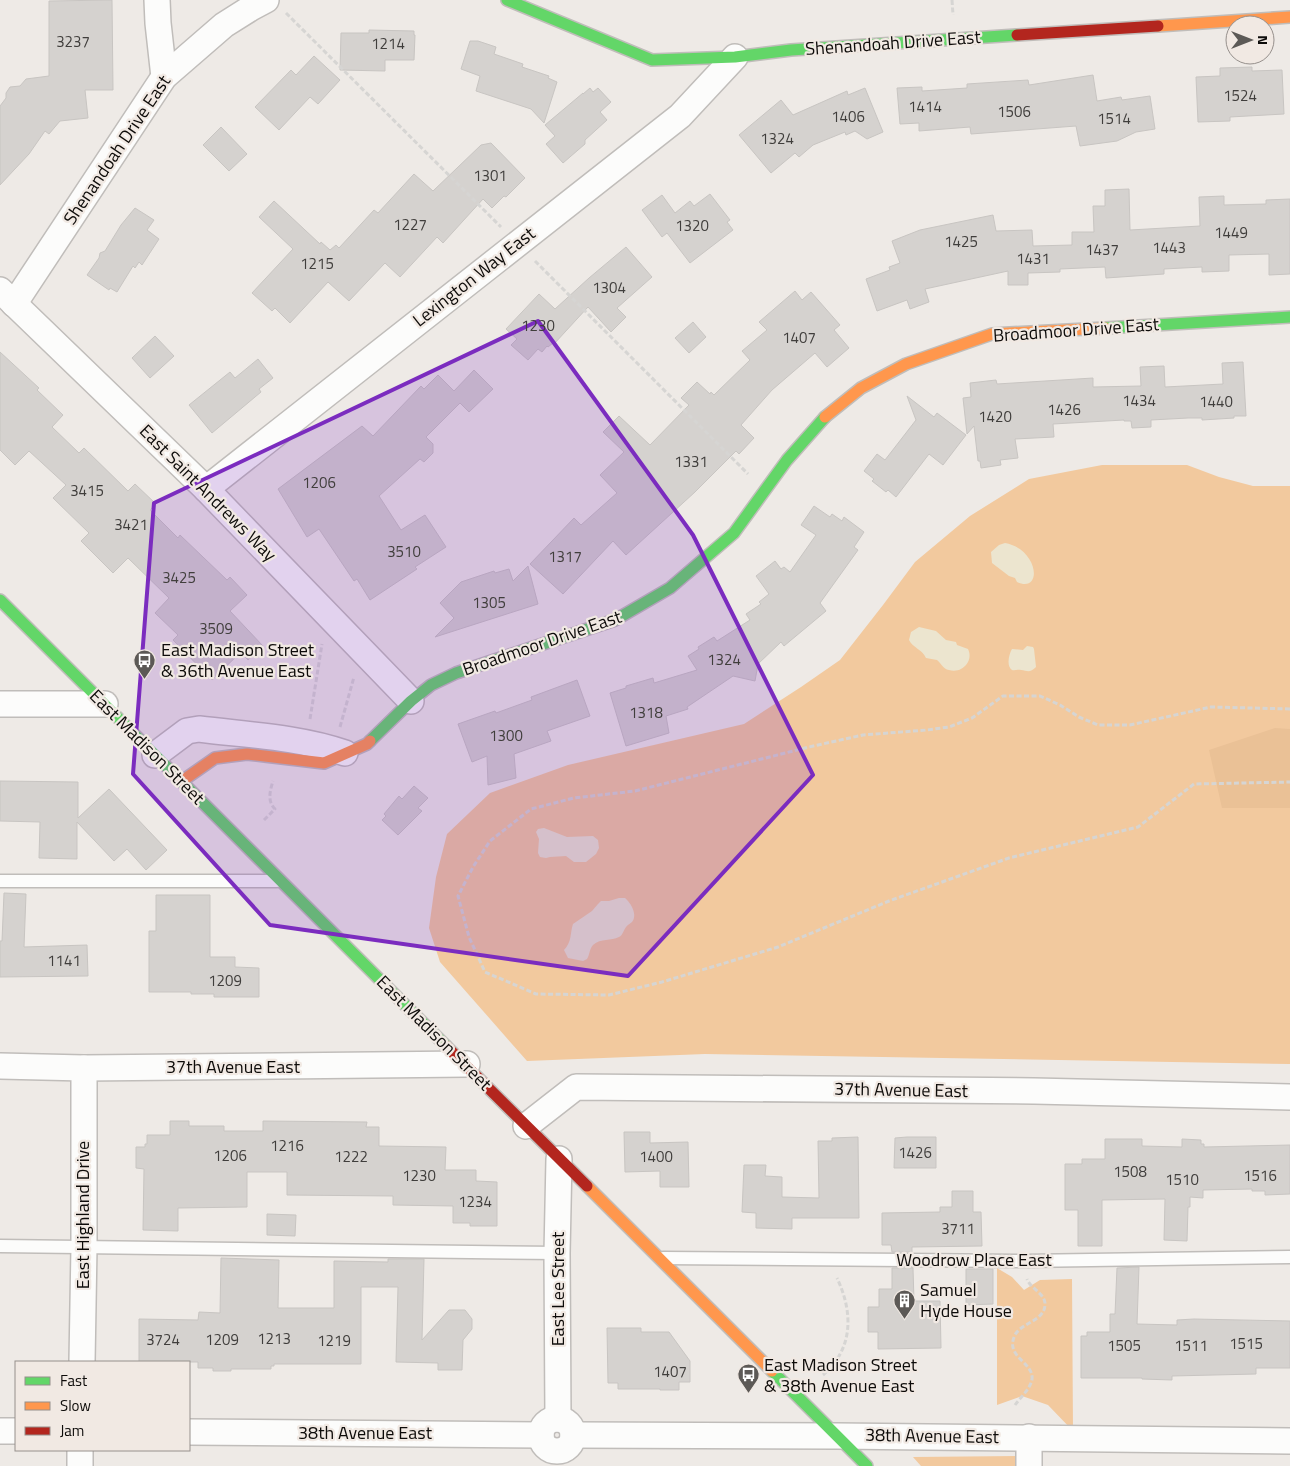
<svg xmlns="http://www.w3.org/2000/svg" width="1290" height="1466" font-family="'Titillium Web',sans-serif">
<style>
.green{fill:#f2c99e}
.forest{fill:#eac196}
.sand{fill:#ece5cf}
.building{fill:#d5d2cf;stroke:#c8c5c2}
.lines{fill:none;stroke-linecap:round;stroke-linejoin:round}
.lane-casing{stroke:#c0bdba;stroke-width:15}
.street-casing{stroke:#c0bdba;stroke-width:28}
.fast-casing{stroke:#c0bdba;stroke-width:14}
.slow-casing{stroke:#c0bdba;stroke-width:14}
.jam-casing{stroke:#c0bdba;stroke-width:14}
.path{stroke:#d6d5d3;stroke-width:3;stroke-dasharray:5 2.5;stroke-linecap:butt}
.lane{stroke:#fcfcfb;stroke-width:12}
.street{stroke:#fcfcfb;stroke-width:25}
.fast{stroke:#63d668;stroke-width:11}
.slow{stroke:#ff974d;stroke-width:11}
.jam{stroke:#b3261e;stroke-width:11}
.marked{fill:#7b2cbf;fill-opacity:0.2;stroke:#7b2cbf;stroke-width:4;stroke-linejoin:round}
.labels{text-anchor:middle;stroke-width:4.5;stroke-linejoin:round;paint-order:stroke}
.number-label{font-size:15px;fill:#403e3c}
.street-label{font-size:18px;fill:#0d0b09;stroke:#f1e9e3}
.poi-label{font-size:18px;fill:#0d0b09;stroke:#f1e9e3;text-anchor:start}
</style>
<rect width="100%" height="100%" fill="#eeeae6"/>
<g class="green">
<polygon points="1102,465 1187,465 1219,477 1253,486 1290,486 1290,1064 705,1054 527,1061 440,962 429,928 436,877 447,834 490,793 568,765 744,724 801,687 840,660 883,605 915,562 970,516 1029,479"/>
<polygon points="997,1268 1012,1277 1024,1290 1040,1280 1072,1279 1073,1431 1048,1405 1022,1396 997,1405"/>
<polygon points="1018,1456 1018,1466 921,1466 913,1457"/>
</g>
<polygon class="forest" points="1275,728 1290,729 1290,808 1222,808 1209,750"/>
<g class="sand">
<path d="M1005 543C1039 549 1043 594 1017 582L1015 578 1009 576 992 563 991 552 999 545Z"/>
<path d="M919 627 936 631 946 640 956 642 957 645 968 649C974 661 962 674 949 670 943 669 941 663 937 660L926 658C922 649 913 648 909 640L911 632Z"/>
<path d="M1027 646 1033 647 1034 649 1036 667C1030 673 1028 671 1021 670 1018 669 1015 671 1012 670 1006 666 1009 654 1012 649L1023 650Z"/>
<polygon points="544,828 567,837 593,836 598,840 599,848 596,854 586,862 574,862 566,856 550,857 546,858 540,857 538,853 539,839 536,832 538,829"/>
<path d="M619 898H625C631 903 638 915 632 922 630 924 627 925 626 927 623 931 623 935 619 937 611 941 601 938 593 945 589 950 590 954 587 959L583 961 568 958 564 950C572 942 570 933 573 924L592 911 598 904 601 901H609Z"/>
</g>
<g class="building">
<polygon points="112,0 113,90 85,90 88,118 60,121 49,134 45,131 29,154 0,185 0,106 6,98 6,93 10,87 20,86 26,79 49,76 49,1"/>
<polygon points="369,30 414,31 414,35 415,35 414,60 385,60 385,71 340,70 341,33 369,33"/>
<polygon points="470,41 478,41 496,47 494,54 523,64 522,67 549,76 548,78 557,82 544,123 531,109 476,91 480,76 461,69"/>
<polygon points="314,56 340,80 318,104 310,97 279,130 255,107 291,70 296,75"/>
<polygon points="1252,67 1252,71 1282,70 1284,114 1230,117 1230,121 1198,122 1196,77 1220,76 1220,68"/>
<polygon points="1093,75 1097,101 1121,97 1122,100 1150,96 1155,129 1136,132 1117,141 1080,146 1076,126 971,134 970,127 919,131 919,123 900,124 897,88 922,87 922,91 967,88 967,84 1028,80 1029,85"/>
<polygon points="590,88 593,92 598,88 611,102 600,112 607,120 585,140 585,144 563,163 546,144 555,136 545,125 583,93 583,94"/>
<polygon points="865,88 883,132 867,139 855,131 846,135 845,132 813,145 799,157 795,153 771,173 739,135 781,100 793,115 847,91 848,95"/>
<polygon points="221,127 247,154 229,171 203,145"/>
<polygon points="491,143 525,178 506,197 504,196 492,208 483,199 443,243 437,237 400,277 385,263 349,301 328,282 290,323 275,308 272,311 252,293 293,249 259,217 274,201 320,244 321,242 330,250 336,245 339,248 374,210 378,213 414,174 433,191 481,145"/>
<polygon points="1129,189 1130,230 1200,226 1199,197 1224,196 1224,205 1266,204 1266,200 1290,199 1290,274 1269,275 1269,254 1229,255 1229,271 1202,272 1202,267 1164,269 1164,274 1106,278 1105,267 1060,269 1060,272 1028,273 1028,285 1008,285 1008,271 925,289 929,302 910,309 907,300 877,311 866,279 890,270 889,267 900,263 892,241 920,230 993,215 996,231 1032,230 1033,246 1072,245 1072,232 1094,232 1093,206 1105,206 1105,190"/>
<polygon points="710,194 730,220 727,222 733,230 690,263 667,233 662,237 642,210 662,195 675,213 690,201 694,206"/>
<polygon points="135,208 154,220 147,230 159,239 142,265 139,262 135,268 133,266 117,292 110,288 109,290 87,275 99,258 100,253 105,251 121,225"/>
<polygon points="626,247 652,277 617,308 626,317 611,332 588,307 554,344 553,343 548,347 547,346 542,352 538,349 528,360 511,345 517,339 506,329 539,294 555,309 589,278"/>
<polygon points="795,291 802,300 811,292 840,325 834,330 849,348 827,367 815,353 772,390 741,425 754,438 739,454 736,451 695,492 626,555 613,541 563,594 530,564 574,518 581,525 617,493 600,475 624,452 603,432 619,416 650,445 689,405 681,398 697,382 710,394 711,392 714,395 750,360 742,351 767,330 759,322"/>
<polygon points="693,322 706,337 689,353 675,338"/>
<polygon points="155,336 174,356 150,378 132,358"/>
<polygon points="0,352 39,388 37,390 63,415 52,427 79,453 84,448 128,491 135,484 156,504 150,510 178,538 180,535 227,580 230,577 247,595 230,611 263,646 248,660 241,652 212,680 173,640 178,635 155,613 169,598 128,558 113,573 81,541 89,533 53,498 66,485 29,451 15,465 0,450"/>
<polygon points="258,359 273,378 259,389 261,392 212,433 189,405 230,372 235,378"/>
<polygon points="1243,362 1246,416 1234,416 1234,418 1202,420 1202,418 1188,418 1151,420 1151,427 1132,428 1131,421 1124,421 1124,420 1053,424 1054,437 1015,439 1018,458 1000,460 1001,465 981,468 980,461 978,461 974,426 967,434 963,398 971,397 970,383 996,380 997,384 1093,378 1093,387 1141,386 1140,367 1164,366 1165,387 1223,384 1222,363"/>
<polygon points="474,370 493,389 469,412 460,403 426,437 433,444 433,453 424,462 420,459 379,496 401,530 425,515 446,547 415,567 417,569 370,600 357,579 354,581 319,529 307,537 278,489 362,426 373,436 421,386 424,389 438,375 454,391"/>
<polygon points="907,396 934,417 937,413 966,435 943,465 929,454 896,497 888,490 886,492 872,481 874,479 864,471 877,454 885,460 916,420"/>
<polygon points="814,506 830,517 832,514 842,521 844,517 864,532 854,547 858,550 820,603 826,611 784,646 781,642 758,664 755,681 733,676 687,707 688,709 666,716 669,733 626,746 610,693 626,688 626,686 653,678 654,683 697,670 688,656 699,649 698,647 714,637 717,641 750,620 746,614 761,604 759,602 769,594 756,576 775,561 781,569 784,567 790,572 816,535 801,525"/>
<polygon points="528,566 538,604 435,637 454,618 440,603 461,582 494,571 495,573 509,569 513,581"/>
<polygon points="577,680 590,716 547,731 551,741 514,754 516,778 488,785 487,756 472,762 458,724 495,711 496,713 532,700 531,697"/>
<polygon points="0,781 78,782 78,818 109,789 167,850 146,870 127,849 114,861 77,822 77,859 39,858 40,822 0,821"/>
<polygon points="414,786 428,798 418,808 422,811 398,835 382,820 386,816 384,814 399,796 402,799"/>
<polygon points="4,893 26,894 24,947 87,945 88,976 0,977 0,941 2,941"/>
<polygon points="156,895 210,895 210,957 235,957 235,967 259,968 259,997 214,997 214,994 191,994 191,992 149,992 149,931 156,931"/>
<polygon points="170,1121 189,1121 189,1126 224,1126 224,1131 263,1131 263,1121 367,1122 366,1127 379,1127 379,1146 446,1147 445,1170 476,1170 476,1181 497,1182 497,1226 470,1226 470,1223 453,1223 453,1206 393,1205 393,1196 287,1195 287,1172 247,1172 247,1207 178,1208 178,1231 143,1230 144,1169 136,1168 136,1147 145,1147 145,1144 147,1144 147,1135 170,1135"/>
<polygon points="624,1132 650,1132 650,1143 688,1142 689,1187 660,1187 660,1171 625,1172"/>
<polygon points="858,1137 859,1218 792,1218 792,1229 756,1228 756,1213 742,1212 744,1165 766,1165 765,1176 782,1177 782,1197 819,1198 818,1141 832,1141 832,1138"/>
<polygon points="907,1137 936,1137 936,1168 894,1168 895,1138"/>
<polygon points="1105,1139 1142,1139 1142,1146 1182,1147 1182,1139 1201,1140 1201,1144 1204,1144 1204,1147 1290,1145 1290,1194 1265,1195 1265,1191 1252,1191 1252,1189 1203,1190 1203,1198 1190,1197 1190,1207 1188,1207 1187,1241 1164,1240 1165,1199 1102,1200 1102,1246 1078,1246 1078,1210 1065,1210 1065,1164 1082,1164 1082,1159 1105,1159"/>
<polygon points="952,1191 973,1191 973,1212 981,1212 982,1246 912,1247 912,1252 892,1252 891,1245 882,1245 882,1213 940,1212 940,1207 952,1207"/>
<polygon points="267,1214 296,1215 295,1236 267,1235"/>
<polygon points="221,1258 279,1260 278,1308 334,1308 334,1261 388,1262 388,1259 424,1259 422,1340 449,1310 465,1310 472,1319 472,1329 463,1340 462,1370 438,1370 438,1363 396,1362 398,1287 361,1287 361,1364 274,1364 274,1366 271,1366 271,1369 231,1369 231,1371 213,1371 213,1368 198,1368 198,1362 139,1362 139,1319 198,1320 199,1312 220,1313"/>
<polygon points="1139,1267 1137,1324 1177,1325 1177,1320 1194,1319 1290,1321 1290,1368 1256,1368 1256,1374 1172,1376 1172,1380 1142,1379 1142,1378 1081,1378 1081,1336 1087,1336 1087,1332 1110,1332 1110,1314 1115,1314 1117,1268"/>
<polygon points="892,1268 913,1268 914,1301 940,1301 941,1348 878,1349 878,1332 868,1332 868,1307 879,1307 879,1289 892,1289"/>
<polygon points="966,1269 993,1269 993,1304 966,1305"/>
<polygon points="607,1328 641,1328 641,1332 669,1332 690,1361 690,1382 679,1382 679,1390 660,1390 660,1389 618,1389 618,1383 608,1383"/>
</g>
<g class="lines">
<defs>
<g id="lane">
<polyline points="0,881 277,881"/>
<polyline points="0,1246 557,1253"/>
<polyline points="663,1258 1025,1261 1290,1257"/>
</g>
<g id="street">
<polyline points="157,0 158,23 164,77"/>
<polyline points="0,290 206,489 411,701"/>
<polyline points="14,304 164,77 224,25 251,8 266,0"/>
<polyline points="206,489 680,116 735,57"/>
<polyline points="0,704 105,704"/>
<path d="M155 755 187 731 199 729C247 735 299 737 345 753"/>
<polyline points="0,1066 84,1068 467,1064"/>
<polyline points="526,1126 576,1087 1034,1091 1290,1097"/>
<polyline points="82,1362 84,1247 84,1068"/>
<circle cx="557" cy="1435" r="16"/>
<polyline points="558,1419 557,1253 559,1159"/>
<polyline points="0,1431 16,1431"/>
<polyline points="189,1432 541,1435"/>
<polyline points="573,1435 837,1436 1290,1441"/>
<polyline points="1029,1437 1029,1466"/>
<polyline points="80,1466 80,1450"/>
</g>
<g id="fast">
<polyline points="507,0 652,60 735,57 791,50 1017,35"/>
<polyline points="1105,328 1290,317"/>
<polyline points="0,600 446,1046"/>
<polyline points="370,741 411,701 431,685 456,673 615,620 670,588 734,533 787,460 825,417"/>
<polyline points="772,1371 867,1466"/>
</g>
<g id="slow">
<polyline points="1158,26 1290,17"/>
<polyline points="825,417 861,388 906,364 992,334 1105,328"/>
<polyline points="182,781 215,758 247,754 324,763 367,744 370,741"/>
<polyline points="587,1186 772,1371"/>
</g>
<g id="jam">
<polyline points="1017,35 1158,26"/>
<polyline points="446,1046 587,1186"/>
</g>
</defs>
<use href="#lane" class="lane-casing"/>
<use href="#street" class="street-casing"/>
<use href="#fast" class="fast-casing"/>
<use href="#slow" class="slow-casing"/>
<use href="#jam" class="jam-casing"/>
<g class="path">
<polyline points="952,0 953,15"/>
<polyline points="286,13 501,227"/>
<polyline points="535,261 748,474"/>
<polyline points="1290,709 1211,707 1130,725 1098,725 1079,717 1060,705 1040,696 1003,696 972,718 949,727 927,730 863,735 809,747 635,791 574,798 531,809 490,841 473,867 458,896 469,937 485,972 536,994 609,995 662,982 778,947 889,901 1009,858 1138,827 1194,784 1290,782"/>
<polyline points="310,719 322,644"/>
<polyline points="340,727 354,677"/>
<path d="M264 820 275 809C267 801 270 791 273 781"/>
<path d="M823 1375C854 1348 853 1312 837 1278"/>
<path d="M1015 1405C1020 1398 1031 1388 1032 1379 1034 1362 1004 1357 1015 1335 1022 1322 1046 1321 1045 1303 1044 1293 1030 1288 1027 1279"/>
</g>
<use href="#lane" class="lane"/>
<use href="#street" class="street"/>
<use href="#fast" class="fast"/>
<use href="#slow" class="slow"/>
<use href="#jam" class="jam"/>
</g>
<path class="marked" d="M538 321 693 535 813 775 628 976 270 925 133 774 154 503Z"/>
<defs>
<symbol id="bus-pin" viewBox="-11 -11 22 30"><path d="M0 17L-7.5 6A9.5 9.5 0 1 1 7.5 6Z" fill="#5c5956" stroke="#f1e9e3"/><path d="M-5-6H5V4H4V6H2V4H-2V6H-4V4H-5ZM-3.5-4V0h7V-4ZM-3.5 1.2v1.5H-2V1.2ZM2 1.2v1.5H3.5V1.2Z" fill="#fff"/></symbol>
<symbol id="building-pin" viewBox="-11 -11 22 30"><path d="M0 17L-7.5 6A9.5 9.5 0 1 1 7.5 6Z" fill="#5c5956" stroke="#f1e9e3"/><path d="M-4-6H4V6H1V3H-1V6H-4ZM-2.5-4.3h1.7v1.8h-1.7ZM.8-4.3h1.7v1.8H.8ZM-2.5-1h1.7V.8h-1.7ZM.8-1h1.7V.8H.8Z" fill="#fff"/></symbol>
</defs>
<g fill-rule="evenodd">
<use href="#bus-pin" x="132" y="648" width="25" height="34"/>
<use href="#building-pin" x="892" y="1288" width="25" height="34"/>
<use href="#bus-pin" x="736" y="1362" width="25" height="34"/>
</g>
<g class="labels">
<g class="number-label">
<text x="73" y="47">3237</text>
<text x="388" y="49">1214</text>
<text x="1240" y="101">1524</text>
<text x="925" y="112">1414</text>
<text x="1014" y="117">1506</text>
<text x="848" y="122">1406</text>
<text x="1114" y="124">1514</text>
<text x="777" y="144">1324</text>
<text x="490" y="181">1301</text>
<text x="410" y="230">1227</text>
<text x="692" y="231">1320</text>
<text x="1231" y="238">1449</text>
<text x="961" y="247">1425</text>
<text x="1169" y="253">1443</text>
<text x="1102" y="255">1437</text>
<text x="1033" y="264">1431</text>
<text x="317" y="269">1215</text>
<text x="609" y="293">1304</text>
<text x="538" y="331">1230</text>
<text x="799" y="343">1407</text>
<text x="1139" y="406">1434</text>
<text x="1216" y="407">1440</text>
<text x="1064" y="415">1426</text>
<text x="995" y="422">1420</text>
<text x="691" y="467">1331</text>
<text x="319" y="488">1206</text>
<text x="87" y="496">3415</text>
<text x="131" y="530">3421</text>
<text x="404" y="557">3510</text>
<text x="565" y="562">1317</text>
<text x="179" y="583">3425</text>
<text x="489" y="608">1305</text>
<text x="216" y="634">3509</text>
<text x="724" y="665">1324</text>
<text x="646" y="718">1318</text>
<text x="506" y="741">1300</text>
<text x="64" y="966">1141</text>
<text x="225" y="986">1209</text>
<text x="287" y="1151">1216</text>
<text x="915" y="1158">1426</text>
<text x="230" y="1161">1206</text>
<text x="351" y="1162">1222</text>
<text x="656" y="1162">1400</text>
<text x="1130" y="1177">1508</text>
<text x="419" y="1181">1230</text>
<text x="1260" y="1181">1516</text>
<text x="1182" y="1185">1510</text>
<text x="475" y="1207">1234</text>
<text x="958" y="1234">3711</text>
<text x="274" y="1344">1213</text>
<text x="163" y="1345">3724</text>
<text x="222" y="1345">1209</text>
<text x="334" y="1346">1219</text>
<text x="1246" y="1349">1515</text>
<text x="1124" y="1351">1505</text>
<text x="1191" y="1351">1511</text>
<text x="670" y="1377">1407</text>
</g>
<g class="street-label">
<text transform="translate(893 43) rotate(-4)" y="6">Shenandoah Drive East</text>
<text transform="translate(117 150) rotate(-56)" y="6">Shenandoah Drive East</text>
<text transform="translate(474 277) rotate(-38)" y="6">Lexington Way East</text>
<text transform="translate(1076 330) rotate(-4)" y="6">Broadmoor Drive East</text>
<text transform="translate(208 493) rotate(45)" y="6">East Saint Andrews Way</text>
<text transform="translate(542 643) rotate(-19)" y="6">Broadmoor Drive East</text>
<text transform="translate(147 747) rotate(45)" y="6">East Madison Street</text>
<text transform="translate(434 1033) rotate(45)" y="6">East Madison Street</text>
<text x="233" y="1073">37th Avenue East</text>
<text transform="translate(901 1090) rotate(1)" y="6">37th Avenue East</text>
<text transform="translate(83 1215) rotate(-90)" y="6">East Highland Drive</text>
<text x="974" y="1266">Woodrow Place East</text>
<text transform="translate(558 1289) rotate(-90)" y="6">East Lee Street</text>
<text x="365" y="1439">38th Avenue East</text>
<text transform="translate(932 1436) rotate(1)" y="6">38th Avenue East</text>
</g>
<g class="poi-label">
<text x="161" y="656">East Madison Street<tspan x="161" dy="21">&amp; 36th Avenue East</tspan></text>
<text x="920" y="1296">Samuel<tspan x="920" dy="21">Hyde House</tspan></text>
<text x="764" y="1371">East Madison Street<tspan x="764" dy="21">&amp; 38th Avenue East</tspan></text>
</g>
</g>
<rect x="15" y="1361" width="175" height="90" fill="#f1e9e3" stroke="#96908c"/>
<rect x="25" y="1377" width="25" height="8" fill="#63d668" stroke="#96908c"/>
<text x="60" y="1386" font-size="15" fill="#0d0b09">Fast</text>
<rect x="25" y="1402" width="25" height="8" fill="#ff974d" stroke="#96908c"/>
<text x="60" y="1411" font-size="15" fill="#0d0b09">Slow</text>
<rect x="25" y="1427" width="25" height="8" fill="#b3261e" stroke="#96908c"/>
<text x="60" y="1436" font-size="15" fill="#0d0b09">Jam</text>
<g transform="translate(1250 40) rotate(90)"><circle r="24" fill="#f1e9e3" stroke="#96908c"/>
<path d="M0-4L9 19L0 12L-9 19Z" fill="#5c5956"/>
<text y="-8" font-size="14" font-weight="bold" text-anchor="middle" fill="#0d0b09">N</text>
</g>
</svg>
